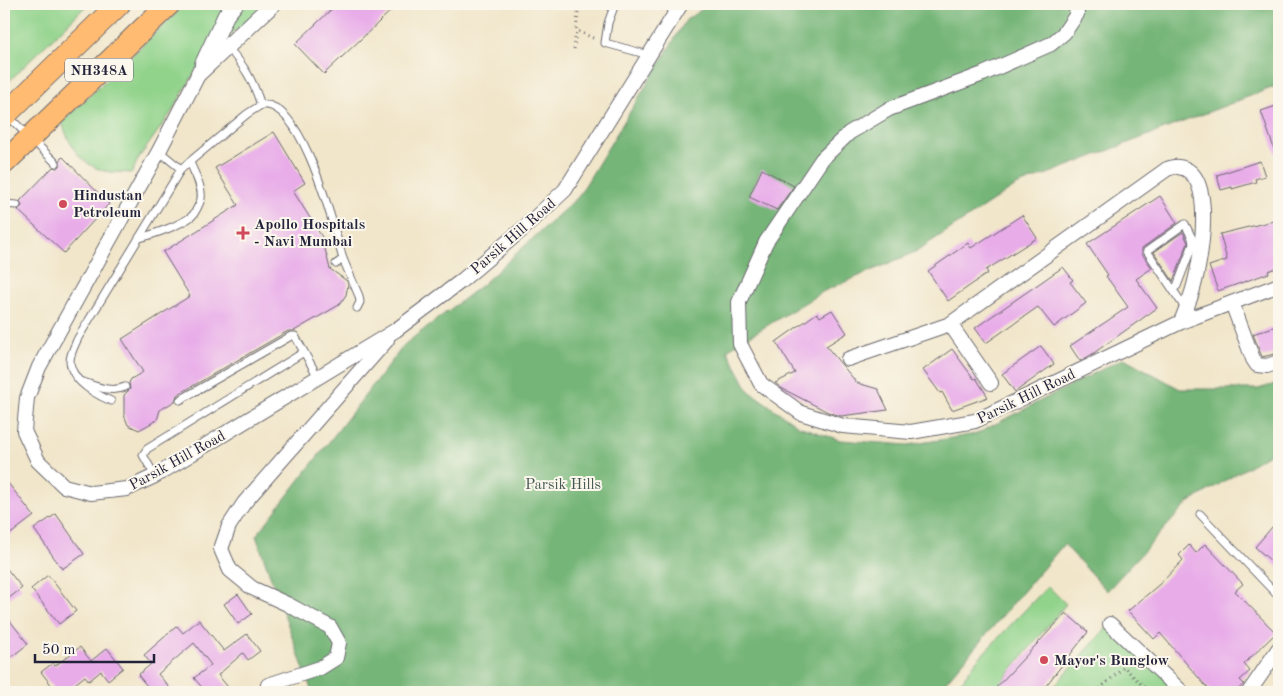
<svg xmlns="http://www.w3.org/2000/svg" width="1283" height="696" font-family="'Old Standard TT',serif">
<style>
.green{fill:#91d38b;stroke:#5a7a63}
.forest{fill:#74b577;stroke:#4b6c59}
.building{fill:#e8ace9}
.lines{fill:none;stroke-linecap:round;stroke-linejoin:round}
.service-casing{stroke:#6a676d;stroke-width:9}
.minor-casing{stroke:#6a676d;stroke-width:16}
.tertiary-casing{stroke:#6a676d;stroke-width:18}
.trunk-casing{stroke:#6a676d;stroke-width:24}
.path{stroke:#6a676d;stroke-width:3;stroke-dasharray:1 4;stroke-linecap:butt}
.service{stroke:#fff;stroke-width:7}
.minor{stroke:#fff;stroke-width:14}
.tertiary{stroke:#fff;stroke-width:16}
.trunk{stroke:#ffbb71;stroke-width:22}
.poi-dot{fill:#d1495b;stroke:#fbf7ec;stroke-width:2}
.labels{text-anchor:middle;stroke-width:4;stroke-linejoin:round;paint-order:stroke}
.shield{fill:#fbf7ec;stroke:#636270;stroke-width:1}
.shield-label{font-size:14px;font-weight:bold;fill:#22223b}
.poi-label{font-size:15px;font-weight:bold;fill:#22223b;stroke:#fbf7ec;text-anchor:start}
.street-label{font-size:15px;fill:#22223b;stroke:#fbf7ec}
.park-label{font-size:15px;fill:#435753;stroke:#fbf7ec}
</style>
<rect width="100%" height="100%" fill="#fbf7ec"/>
<filter id="ink" filterUnits="userSpaceOnUse"><feTurbulence type="fractalNoise" baseFrequency=".02" numOctaves="2"/><feDisplacementMap in="SourceGraphic" scale="10" xChannelSelector="R" yChannelSelector="G"/><feConvolveMatrix kernelMatrix="1 2 1 2 8 2 1 2 1" color-interpolation-filters="sRGB"/></filter>
<filter id="wash" filterUnits="userSpaceOnUse"><feTurbulence type="fractalNoise" baseFrequency=".0096" numOctaves="4" result="noise"/><feDisplacementMap in="SourceGraphic" scale="20" xChannelSelector="R" yChannelSelector="G"/><feGaussianBlur stdDeviation="1.12" result="paint"/><feColorMatrix in="noise" values="0 0 0 0 0 0 0 0 0 0 0 0 0 0 0 0 0 1.4 0 .05"/><feComposite in="paint" operator="in"/></filter>
<g filter="url(#wash)">
<rect width="100%" height="100%" fill="#f1e6ca"/>
<g class="green">
<polygon points="4,4 88,4 4,86"/>
<path d="M186 4H235L171 113 138 159 132 173C123 172 113 173 104 171 79 163 69 145 62 122Z"/>
<polygon points="247,4 267,4 224,40 231,23"/>
<polygon points="1048,586 1066,604 993,692 954,692 977,660"/>
<polygon points="1110,624 1182,692 1049,692"/>
</g>
<polygon class="forest" points="710,4 1279,4 1279,85 1016,186 915,252 824,291 727,350 749,391 798,426 840,440 908,445 976,434 1124,358 1180,389 1258,389 1279,383 1279,448 1188,503 1107,591 1064,544 937,692 312,692 256,536 405,344 483,284 578,197 686,20"/>
<g id="blocks">
<g class="building">
<polygon points="337,4 398,4 324,74 295,44"/>
<polygon points="1279,105 1279,157 1277,157 1261,111"/>
<polygon points="274,132 305,183 293,191 322,237 330,269 347,281 348,284 346,295 339,305 294,331 288,331 177,395 175,401 160,410 157,420 139,430 128,425 124,415 124,395 130,389 129,383 131,379 143,372 122,339 190,296 163,252 238,205 215,168"/>
<polygon points="63,157 109,204 64,253 18,210 22,206 20,201 53,167 57,168 60,166 60,159"/>
<polygon points="1260,161 1265,176 1255,179 1256,182 1232,189 1232,187 1221,190 1217,175"/>
<polygon points="762,169 794,186 777,210 749,197"/>
<polygon points="1160,196 1177,223 1142,248 1142,254 1152,268 1136,279 1157,308 1091,355 1080,361 1070,346 1128,307 1106,276 1108,275 1087,244"/>
<polygon points="1022,215 1037,238 986,270 988,273 948,301 928,271 968,243 971,248"/>
<polygon points="1277,220 1279,228 1279,267 1268,271 1269,273 1218,291 1209,266 1227,260 1220,234"/>
<polygon points="1183,232 1188,243 1173,281 1154,252"/>
<polygon points="1063,267 1073,280 1070,282 1086,303 1054,327 1038,307 986,343 975,328"/>
<polygon points="832,310 847,333 826,346 857,383 878,389 888,410 841,416 828,412 783,389 775,383 795,373 776,342 817,313 820,317"/>
<polygon points="1279,325 1279,353 1262,357 1253,334"/>
<polygon points="1041,346 1054,364 1015,392 1002,374"/>
<polygon points="952,349 974,379 976,378 988,397 952,410 942,392 940,393 923,370"/>
<polygon points="4,478 34,516 4,539"/>
<polygon points="56,514 84,554 62,569 34,529"/>
<polygon points="1279,519 1279,568 1255,547"/>
<polygon points="1205,544 1243,584 1235,591 1276,633 1244,664 1250,671 1240,680 1244,684 1235,692 1211,692 1160,633 1154,639 1128,611 1162,582 1183,560 1179,555 1189,545 1196,553"/>
<polygon points="4,565 22,588 4,602"/>
<polygon points="48,575 76,611 59,624 31,589"/>
<polygon points="238,594 252,614 238,624 224,604"/>
<polygon points="4,613 28,644 10,658 4,651"/>
<polygon points="1066,613 1088,632 1041,692 992,692"/>
<polygon points="199,620 224,651 247,634 260,651 248,660 243,653 218,675 232,692 206,692 194,678 211,665 194,643 158,674 173,692 152,692 138,675 151,664 144,655 177,626 183,633"/>
<polygon points="80,647 91,661 107,648 123,668 108,680 101,671 89,681 85,676 65,692 57,692 41,672 53,663 55,666"/>
</g>
</g>
</g>
<g filter="url(#ink)">
<use href="#blocks" fill-opacity="0" stroke="#6a676d" stroke-width="1"/>
<g class="lines">
<defs>
<g id="service">
<polyline points="615,4 608,23 605,43 649,55"/>
<path d="M261 105C303 98 334 229 343 259L336 264"/>
<polyline points="8,116 56,163"/>
<polyline points="159,151 181,169"/>
<polyline points="4,204 17,205"/>
<path d="M139 238C152 235 181 225 192 216 195 213 200 203 201 199 203 187 194 173 190 162"/>
<polyline points="343,259 359,296 360,302 357,308"/>
<polyline points="1173,289 1177,286 1193,244 1192,238 1185,224 1147,251 1185,308"/>
<path d="M83 382C98 387 111 393 125 387"/>
<polyline points="180,400 291,336 295,336 318,377"/>
<path d="M111 401C95 394 71 381 70 361 70 354 75 345 78 338L181 169 247 114 261 105C253 81 245 66 227 47"/>
<polyline points="155,476 143,455 147,449 304,352"/>
<polyline points="1200,514 1279,597"/>
</g>
<g id="minor">
<polyline points="1075,4 1077,14 1064,33 1051,44 983,74 889,109 849,133 822,159 766,242 739,302 740,344 761,384 801,413 843,426 911,432 975,421 1181,322 1279,285"/>
<polyline points="199,73 159,151 39,367 27,398 24,431 38,461 64,486 91,493 127,489 155,476 396,330 460,282 524,228 565,190 681,4"/>
<polyline points="1232,303 1253,359 1257,365 1267,366 1279,362"/>
<polyline points="848,359 950,324"/>
<path d="M991 383 950 324 1167 169C1170 168 1175 166 1178 167 1218 171 1200 265 1193 289 1190 300 1185 311 1181 322"/>
<polyline points="1110,624 1182,692"/>
<polyline points="268,685 320,668 336,658 339,643 330,627 287,604 252,588 230,570 221,549 229,526 244,503 387,340"/>
<polyline points="1249,692 1279,648"/>
</g>
<g id="tertiary">
<polyline points="203,64 226,15 235,4"/>
<polyline points="199,73 273,4"/>
</g>
<g id="trunk">
<polyline points="4,116 119,4"/>
<polyline points="4,163 169,4"/>
</g>
</defs>
<use href="#service" class="service-casing"/>
<use href="#minor" class="minor-casing"/>
<use href="#tertiary" class="tertiary-casing"/>
<use href="#trunk" class="trunk-casing"/>
<g class="path">
<polyline points="578,13 576,30 595,39"/>
<polyline points="574,49 576,30"/>
<polyline points="1096,692 1124,667 1149,692"/>
</g>
<use href="#service" class="service"/>
<use href="#minor" class="minor"/>
<use href="#tertiary" class="tertiary"/>
<use href="#trunk" class="trunk"/>
</g>
</g>
<g class="poi-dot">
<circle cx="63" cy="204" r="5"/>
<path d="M240.5 225.5h5v5h5v5h-5v5h-5v-5h-5v-5h5z"/>
<circle cx="1044" cy="660" r="5"/>
</g>
<g class="labels">
<rect class="shield" x="65" y="58.5" width="68" height="23" rx="4"/>
<g class="shield-label">
<text x="99" y="75">NH348A</text>
</g>
<g class="poi-label">
<text x="73" y="200">Hindustan<tspan x="73" dy="17">Petroleum</tspan></text>
<text x="254" y="229">Apollo Hospitals<tspan x="254" dy="17">- Navi Mumbai</tspan></text>
<text x="1054" y="665">Mayor's Bunglow</text>
</g>
<g class="street-label">
<text transform="translate(513 236) rotate(-41)" y="5">Parsik Hill Road</text>
<text transform="translate(1026 396) rotate(-26)" y="5">Parsik Hill Road</text>
<text transform="translate(177 460) rotate(-29)" y="5">Parsik Hill Road</text>
</g>
<g class="park-label">
<text x="563" y="489">Parsik Hills</text>
</g>
</g>
<rect width="1283" height="696" fill="none" stroke="#fbf7ec" stroke-width="20"/>
<path d="M35 654v8h119v-8" fill="none" stroke="#22223b" stroke-width="2.5"/>
<text x="42" y="654" font-size="15" fill="#22223b" stroke="#fbf7ec" stroke-width="4" paint-order="stroke">50 m</text>
</svg>
